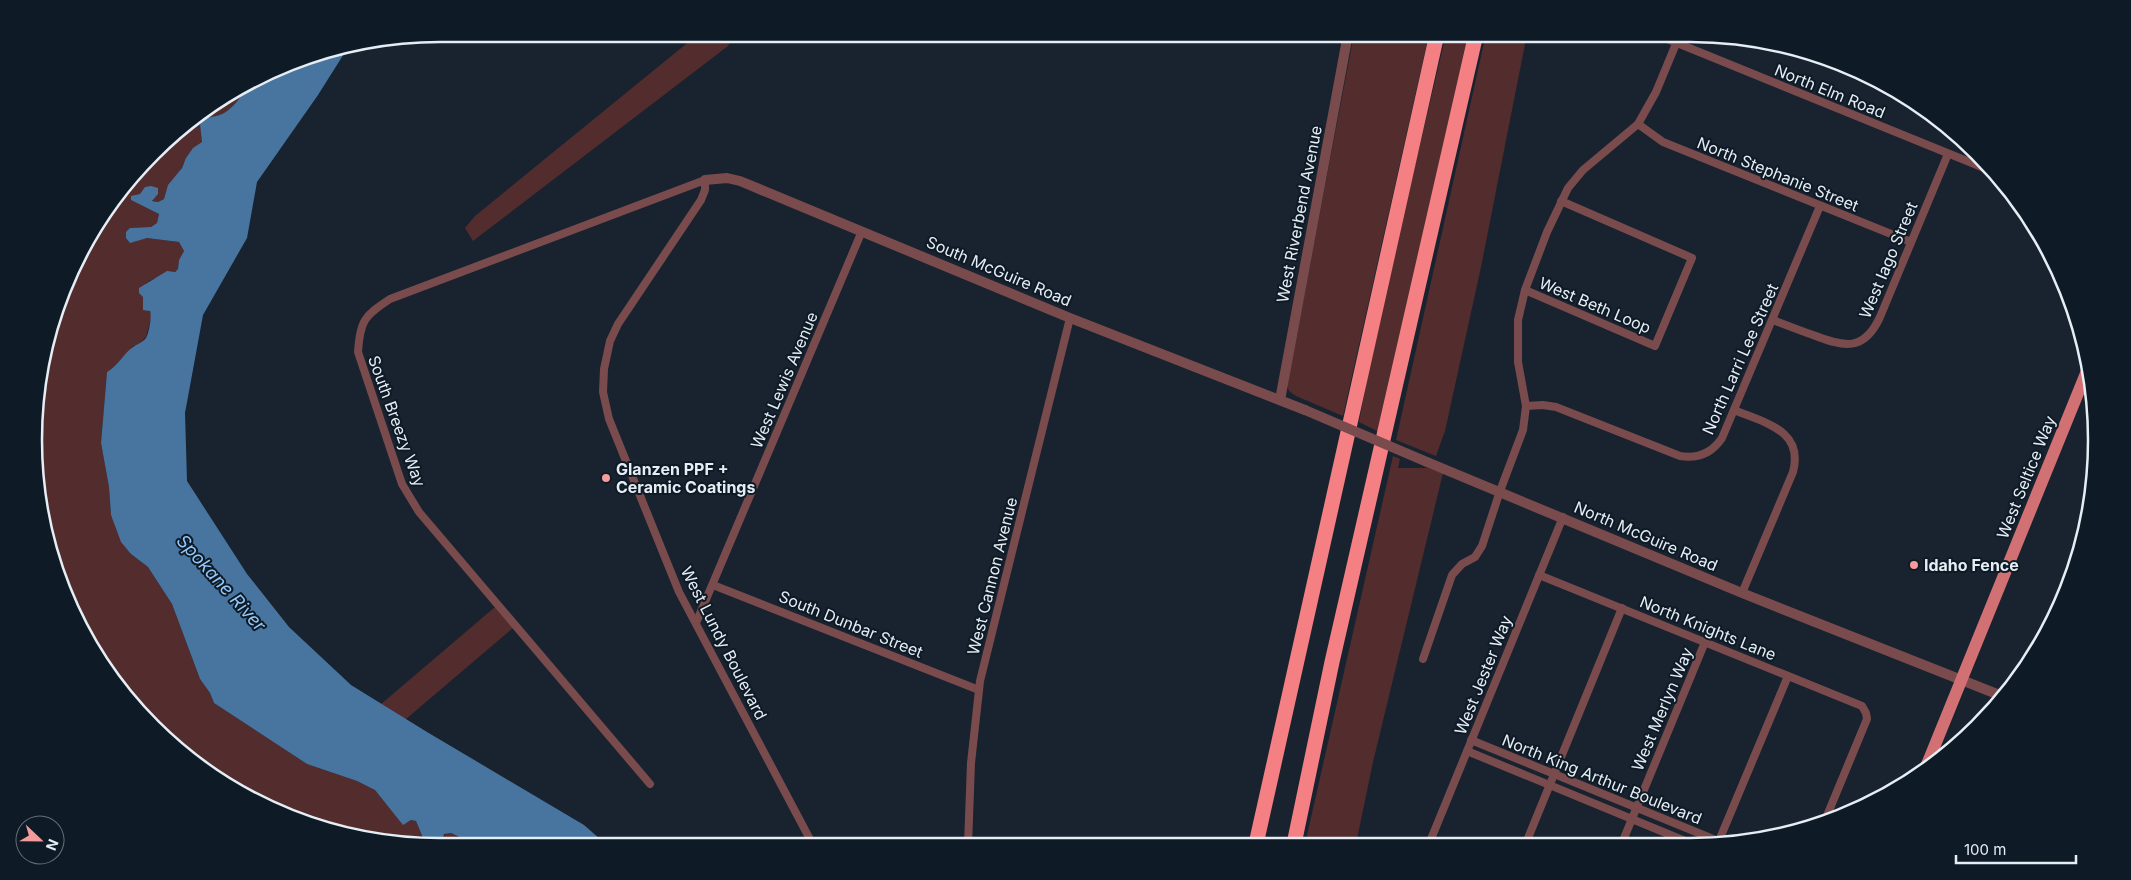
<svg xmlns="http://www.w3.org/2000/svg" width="2131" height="880" font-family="Inter,sans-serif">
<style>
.green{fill:#532c2d}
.water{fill:#48759f}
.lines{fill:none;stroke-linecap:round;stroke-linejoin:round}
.minor{stroke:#7a4b4c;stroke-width:8}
.tertiary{stroke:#7a4b4c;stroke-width:10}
.primary{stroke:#d27174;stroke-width:12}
.motorway{stroke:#f58084;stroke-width:15}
.tertiary-bridge{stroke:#7a4b4c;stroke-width:10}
.poi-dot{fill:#f59b9c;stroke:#0e1a25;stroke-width:2}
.labels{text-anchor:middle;stroke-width:4;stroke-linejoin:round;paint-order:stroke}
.street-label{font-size:16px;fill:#e5edf5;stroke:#0e1a25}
.poi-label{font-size:16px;font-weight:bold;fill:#e5edf5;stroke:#0e1a25;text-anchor:start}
.water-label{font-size:18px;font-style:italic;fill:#93c7fa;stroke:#0e1a25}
.rim{fill:none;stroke:#e5edf5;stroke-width:2.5}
</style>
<rect width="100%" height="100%" fill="#18232f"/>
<g class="green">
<polygon points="695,34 735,34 728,46 473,241 465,228 475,216 691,40"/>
<polygon points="1354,34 1429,34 1343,416 1296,396 1289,391 1287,385"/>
<polygon points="1446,34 1469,34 1379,432 1359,422 1377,328"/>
<polygon points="1486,34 1527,34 1481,267 1445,431 1436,456 1396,440"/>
<path d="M241 90 243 92C240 99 231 109 224 113 214 119 208 114 200 125L202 142C192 149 188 156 182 167 175 180 169 182 164 199L158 202 151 200 158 194V188L134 196 131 200 159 214 157 223 151 227 130 228 147 238 179 242 184 251 179 260 178 269C168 280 141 273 143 296 144 302 149 310 152 315L146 337 139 344 133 346 113 369 107 372 101 443 109 487 111 515 131 554 148 567 172 604 200 679 210 693 214 703 307 764 357 781 375 790 403 824 412 820 416 821 423 838V844L310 825 192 762 134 708 88 643 42 519 37 387 55 309 88 237 172 134 228 95Z"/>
<polygon points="1393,456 1400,459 1398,468 1428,468 1443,473 1373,762 1356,844 1305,844"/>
<polygon points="495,607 513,628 399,725 374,710"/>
<polygon points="451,833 479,846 445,846 443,840 445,834"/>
</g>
<path class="water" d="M347 49 318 95 257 182 247 238 203 315 185 413 187 481 247 574 289 627 351 685 427 732 584 825 608 846H479L451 833 444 834 443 840 445 846 423 844V838L416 821 411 820 403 825 375 790 357 781 307 764 214 703 210 693 200 679 172 604 148 567 131 554 121 542 111 515 109 487 101 443 107 372C118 366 123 354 133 347 137 344 142 343 146 338 149 333 152 316 150 311L143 310V297L139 293V288L167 271 175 272 178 269 179 260 184 251 179 242 147 238 130 243 126 238V232L130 228 151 227 157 223 159 214 131 200V196L140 194 145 187 151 186 158 188V194L152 201 158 202 164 199 168 185 182 168 186 158 193 148 202 142 200 125C208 114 213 119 224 113 231 109 240 99 243 92L241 90 228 95 237 88 309 55Z"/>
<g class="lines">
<g class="minor">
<polyline points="1655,34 1994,172"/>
<polyline points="1638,124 1663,142 1911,242"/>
<polyline points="1525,290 1655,346 1692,258 1561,201"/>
<path d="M1773 320C1786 325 1799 330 1813 335 1844 347 1864 352 1880 317L1948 154"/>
<path d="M1526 406 1543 405 1556 407 1680 456C1698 459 1712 453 1722 438L1820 206"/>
<path d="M1734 410C1765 423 1804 430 1793 472L1742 593"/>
<polyline points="1539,575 1862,706 1866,713 1867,719 1826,818"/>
<polyline points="713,585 979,690"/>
<polyline points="696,623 862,231"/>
<polyline points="1423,659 1452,575 1462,564 1475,557 1482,546 1500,491 1523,430 1526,406 1518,362 1518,320 1525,290 1547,232 1568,188 1583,170 1638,124 1656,92 1680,34"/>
<polyline points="1471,740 1723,843"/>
<polyline points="1467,751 1690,843"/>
<path d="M650 784 419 512 402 484 358 352C360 321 364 316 390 299L705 180V190L701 200 618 324 610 341 604 369 603 392 609 419 679 592 813 845"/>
<polyline points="1526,843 1622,608"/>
<polyline points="1622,843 1705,642"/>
<polyline points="1718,843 1788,676"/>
<polyline points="1429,844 1563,517"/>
<polyline points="968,845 971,763 980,681 1070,318"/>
</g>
<g class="tertiary">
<polyline points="705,180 727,178 740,181 1070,318 1305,410"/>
<polyline points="1280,400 1348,34"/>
<polyline points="1427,462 1742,593 2002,696"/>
</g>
<polyline class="primary" points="1926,767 2089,366"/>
<g class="motorway">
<polyline points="1256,844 1437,34"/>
<polyline points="1294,844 1332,662 1476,34"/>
</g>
<polyline class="tertiary-bridge" points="1305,410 1427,462"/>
</g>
<g class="poi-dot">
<circle cx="606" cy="478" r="5"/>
<circle cx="1914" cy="565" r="5"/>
</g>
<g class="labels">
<g class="street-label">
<text transform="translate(1830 91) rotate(22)" y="6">North Elm Road</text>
<text transform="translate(1778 174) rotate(22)" y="6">North Stephanie Street</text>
<text transform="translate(1299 214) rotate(-79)" y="6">West Riverbend Avenue</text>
<text transform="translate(1888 260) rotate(-67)" y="6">West Iago Street</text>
<text transform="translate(999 271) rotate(23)" y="6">South McGuire Road</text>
<text transform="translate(1595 305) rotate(23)" y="6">West Beth Loop</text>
<text transform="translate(1740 359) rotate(-66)" y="6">North Larri Lee Street</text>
<text transform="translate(784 380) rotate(-67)" y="6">West Lewis Avenue</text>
<text transform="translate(397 421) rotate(70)" y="6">South Breezy Way</text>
<text transform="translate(2026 477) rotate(-68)" y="6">West Seltice Way</text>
<text transform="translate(1646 536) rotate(23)" y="6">North McGuire Road</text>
<text transform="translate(992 576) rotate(-76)" y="6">West Cannon Avenue</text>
<text transform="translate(851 624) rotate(22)" y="6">South Dunbar Street</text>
<text transform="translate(1708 628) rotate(22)" y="6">North Knights Lane</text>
<text transform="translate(724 643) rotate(63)" y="6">West Lundy Boulevard</text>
<text transform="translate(1483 675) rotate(-68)" y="6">West Jester Way</text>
<text transform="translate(1662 709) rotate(-67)" y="6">West Merlyn Way</text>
<text transform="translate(1602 779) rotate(22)" y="6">North King Arthur Boulevard</text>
</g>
<g class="poi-label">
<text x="616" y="475">Glanzen PPF +<tspan x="616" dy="18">Ceramic Coatings</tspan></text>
<text x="1924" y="571">Idaho Fence</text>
</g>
<g class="water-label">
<text transform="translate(221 583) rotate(48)" y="6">Spokane River</text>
</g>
</g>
<path d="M0 0H2131V880H0ZM440 42H1690A398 398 0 0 1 2088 440V440A398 398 0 0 1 1690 838H440A398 398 0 0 1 42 440V440A398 398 0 0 1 440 42Z" fill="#0e1a25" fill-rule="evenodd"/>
<path class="rim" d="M440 42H1690A398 398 0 0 1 2088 440V440A398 398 0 0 1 1690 838H440A398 398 0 0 1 42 440V440A398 398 0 0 1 440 42Z"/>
<g transform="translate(40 840) rotate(112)"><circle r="24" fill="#0e1a25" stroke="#646e78"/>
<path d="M0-4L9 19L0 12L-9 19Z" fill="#f59b9c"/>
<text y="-8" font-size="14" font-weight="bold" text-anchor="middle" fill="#e5edf5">N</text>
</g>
<path d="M1956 855v8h120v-8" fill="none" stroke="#e5edf5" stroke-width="2.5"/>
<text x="1964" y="855" font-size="15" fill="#e5edf5" stroke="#0e1a25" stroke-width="4" paint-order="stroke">100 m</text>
</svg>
